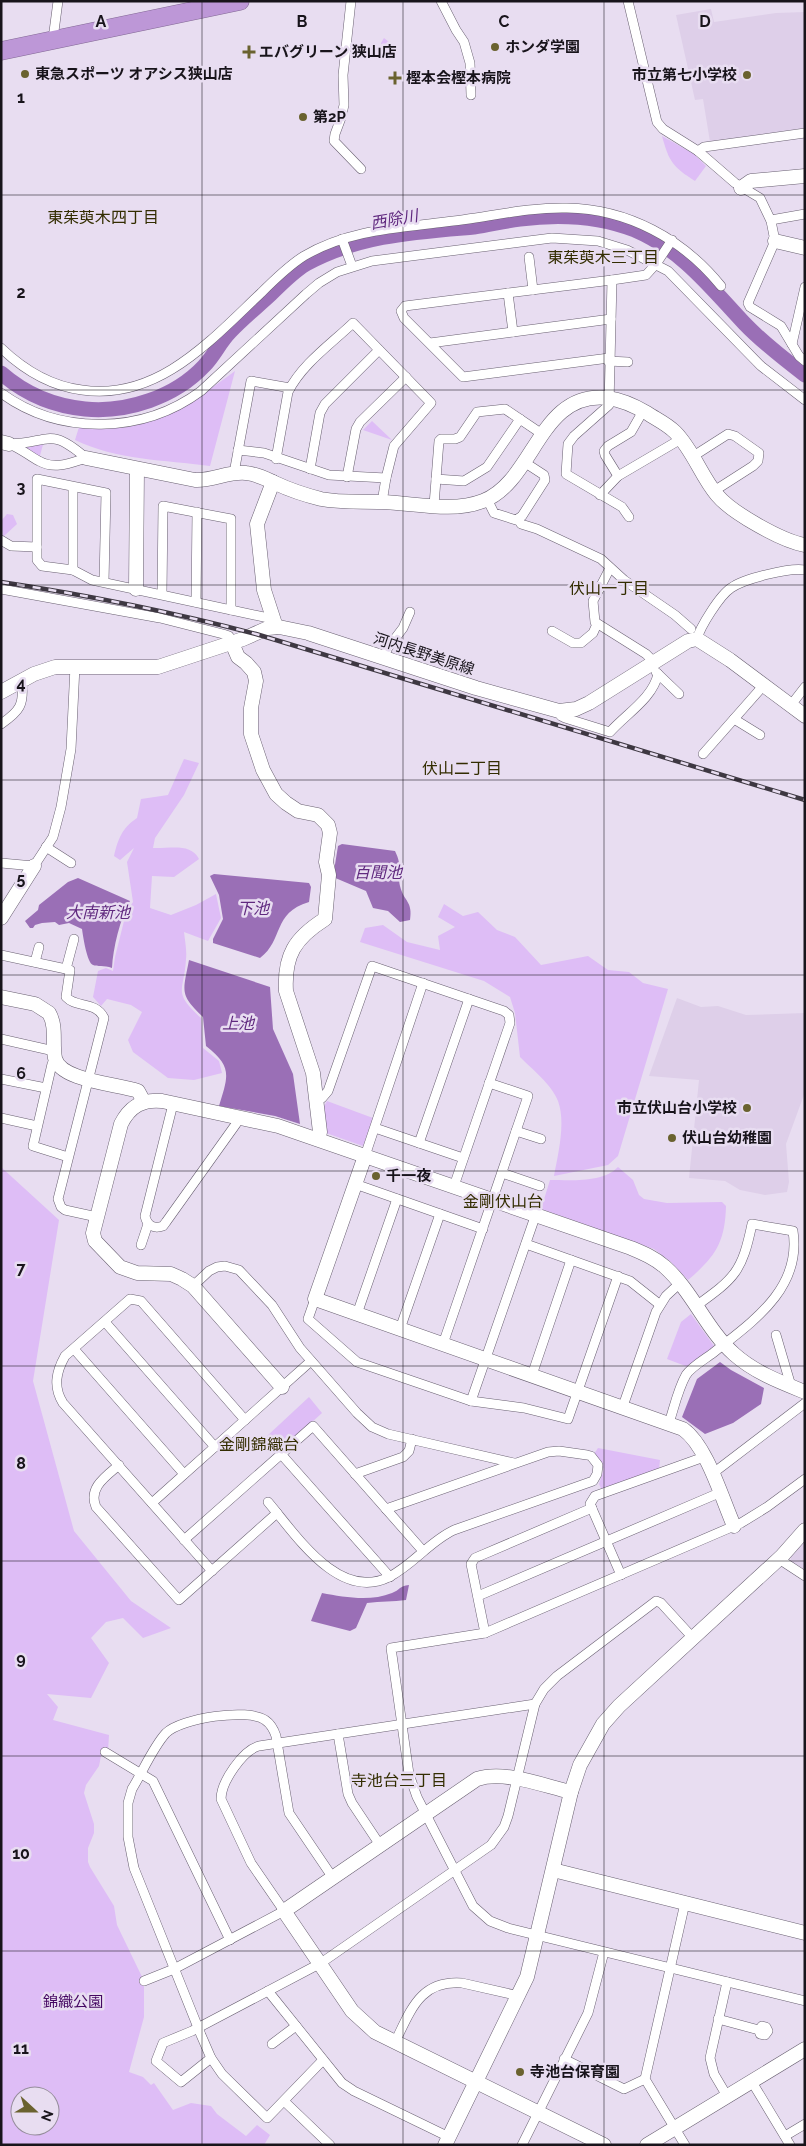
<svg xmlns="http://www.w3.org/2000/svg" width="806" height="2146" font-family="Raleway,'Noto Sans JP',sans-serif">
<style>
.built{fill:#decfe9}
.green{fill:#debdf6;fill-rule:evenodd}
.water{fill:#9a6fb6}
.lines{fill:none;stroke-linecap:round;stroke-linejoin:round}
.river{stroke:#9a6fb6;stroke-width:15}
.street-casing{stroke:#696071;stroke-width:10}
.secondary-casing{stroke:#696071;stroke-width:15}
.highway-casing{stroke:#836995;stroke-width:19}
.street{stroke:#fff;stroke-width:9}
.secondary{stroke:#fff;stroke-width:14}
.highway{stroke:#bd97d7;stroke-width:18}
.rail-casing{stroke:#3e3842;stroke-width:4.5}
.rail{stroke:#e8ddf1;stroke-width:2.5;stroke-dasharray:8;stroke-linecap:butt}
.grid{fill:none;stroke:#18141b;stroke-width:1;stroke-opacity:0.55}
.poi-dot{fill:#6a622f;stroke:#e8ddf1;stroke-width:2}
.labels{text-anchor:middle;stroke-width:5;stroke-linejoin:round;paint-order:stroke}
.poi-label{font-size:15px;font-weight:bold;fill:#18141b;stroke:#e8ddf1;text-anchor:start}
.street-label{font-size:15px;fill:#18141b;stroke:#e8ddf1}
.park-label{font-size:15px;fill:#450762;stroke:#e8ddf1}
.neighbourhood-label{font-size:16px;fill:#332d01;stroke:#e8ddf1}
.water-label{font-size:16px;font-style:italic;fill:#60297f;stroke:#e8ddf1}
.grid-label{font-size:16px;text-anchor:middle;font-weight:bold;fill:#18141b;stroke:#e8ddf1;stroke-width:5;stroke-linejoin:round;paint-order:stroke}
</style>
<rect width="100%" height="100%" fill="#e8ddf1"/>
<g class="built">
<polygon points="711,9 714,22 776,13 805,12 805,128 710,142 703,99 695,100 676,15"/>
<polygon points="677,998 701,1007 718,1006 746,1015 805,1013 805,1092 786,1144 789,1182 787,1192 765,1195 740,1190 725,1181 689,1178 699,1080 649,1076"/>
<polygon points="805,1542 805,1572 791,1564 791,1557"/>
</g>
<g class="green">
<polygon points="384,38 389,42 391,51 387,56 382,53 381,43"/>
<path d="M662 136 694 154 706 166 695 181C673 167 669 162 662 136Z"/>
<path d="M235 371 210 466C165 460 116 460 75 440L79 427C92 428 105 429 118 428 158 426 204 394 235 371Z"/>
<polygon points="372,421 392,440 363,430"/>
<polygon points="44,441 39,459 27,450 27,446"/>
<polygon points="7,514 13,515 17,524 3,537 1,521"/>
<path d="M184 759 199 763 184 795 155 838 153 848C168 849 191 842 199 859L174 877 152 876 150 908 171 915 196 905 216 894 221 918 208 941 184 932C185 941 187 951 186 959 184 993 172 991 201 1018L203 1048 219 1061 222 1073 194 1080 168 1078 133 1052 128 1040 142 1012 131 1005 107 999 101 1006 93 997 98 971 106 968 113 971 115 957 126 913 133 902 127 862 134 848 120 860 114 856C118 839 122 828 137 818L141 799 168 795Z"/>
<path d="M444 904 463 916 478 912 497 930 515 937 541 965 588 956 608 970 629 972 643 983 668 989 618 1156 608 1165 554 1176C558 1154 566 1123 558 1101 552 1085 532 1069 520 1057L515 1013 510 997 484 981 360 942 365 928 383 925 407 942 440 950 438 936 455 927 438 917Z"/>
<polygon points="327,1101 373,1118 363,1146 326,1133 323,1108"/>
<path d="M1 1167 59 1220 33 1381 74 1531 131 1601 171 1628 143 1638 123 1618 106 1622 91 1638 109 1663 91 1698 47 1694 58 1707 53 1720 109 1735 108 1751H102L99 1766 86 1785 84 1793 94 1824V1833L88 1848V1862L90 1867 114 1906 117 1925 144 1981V2017L129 2072 143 2077 151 2085 154 2083 173 2110 191 2103 211 2106 217 2114 246 2136 257 2125 270 2135 264 2145H1ZM20 2096H50V2126H20Z"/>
<path d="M618 1167 633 1180 639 1195 644 1199 667 1203 722 1202 726 1206C725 1243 715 1257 688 1280L671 1262 654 1249 541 1209 550 1180C571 1180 603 1183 618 1167Z"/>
<polygon points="691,1314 714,1346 688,1367 667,1359 681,1322"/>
<polygon points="309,1397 322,1413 279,1452 266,1437"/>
<polygon points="598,1448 660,1460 659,1469 602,1490 599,1484 604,1469 594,1454"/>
</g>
<g class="water">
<path d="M342 844 395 851C403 867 397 872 400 886 404 902 413 901 410 920L400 922 388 911 373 908 366 891 333 877 338 846Z"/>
<path d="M214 874 309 883 311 887 309 902C272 913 284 940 260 958L213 943V939L223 919 219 895 210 876Z"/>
<path d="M78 878 130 901C120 919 113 948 112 968 104 965 97 967 93 965 87 963 83 936 82 929L69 923 59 925 55 922 42 923 35 925 33 928H30L25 921 38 910 39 905 68 882Z"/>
<path d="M189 960 270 987 273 1029 293 1074 300 1124 275 1116 219 1106C228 1076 233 1067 206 1046L203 1017C179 994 183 992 189 960Z"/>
<polygon points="720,1362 731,1370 764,1388 761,1404 733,1423 705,1434 682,1417 697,1379"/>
<path d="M409 1585 406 1600C393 1602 381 1601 367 1603L356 1628 350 1631 311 1621 322 1593C344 1597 370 1602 392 1593 400 1590 399 1586 409 1585Z"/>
</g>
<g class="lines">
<path class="river" d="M1 373C25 394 54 406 85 409 127 413 175 397 204 366 214 356 220 342 230 332 242 319 257 307 271 294 281 284 294 271 306 264 359 235 415 232 474 227 489 225 504 221 520 219 558 214 599 216 635 230 682 250 711 288 744 323 762 342 784 359 805 375"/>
<defs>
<g id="street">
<polyline points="351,1 343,75 344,105 341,118 335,134 334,141 361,169"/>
<polyline points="441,1 456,30 464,42 470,63 471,95"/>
<polyline points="628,1 657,122 663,129 698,151 735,183 760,198 771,221 775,241 748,303 750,307 781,326 799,356 805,361"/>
<polyline points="53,39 58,1"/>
<polyline points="698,151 704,147 805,133"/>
<polyline points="771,220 805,214"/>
<polyline points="342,239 352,266"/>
<polyline points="529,257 533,290"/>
<polyline points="508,293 513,332"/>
<polyline points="430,343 611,319"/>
<polyline points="792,344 805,287"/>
<path d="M1 348C24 370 51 386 82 390 158 401 211 340 261 293 274 280 288 266 304 256 348 230 397 228 445 222 485 218 527 207 567 208 628 209 683 239 721 286"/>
<polyline points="609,358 463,377 404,318 401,311 405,306 612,280"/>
<polyline points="608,361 628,362"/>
<path d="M1 393C60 436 143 434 201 391L306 294 319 283 337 272 372 261 552 238 598 241 627 250 668 271 761 366 805 400"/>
<path d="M9 444C50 443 49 426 86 458"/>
<path d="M11 445C22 449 29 456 39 461 55 470 70 463 86 458"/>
<polyline points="238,450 264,453 329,475 386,478"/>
<polyline points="692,457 728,434 735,436 759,453 758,461 753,466 714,491"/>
<path d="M276 459 288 392C302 364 331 344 353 323L431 403 394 446 386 478 382 502"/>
<polyline points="310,469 320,413 325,404 379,350"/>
<polyline points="234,473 251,381 290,388"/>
<polyline points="618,476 605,455 604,451 608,446 631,432 643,411"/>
<polyline points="347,477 356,429 360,422 406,377"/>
<polyline points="436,479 464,481 487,467 520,419"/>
<polyline points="73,487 73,570"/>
<polyline points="600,495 618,476 681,439"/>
<polyline points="487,499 494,513 516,520 522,516 545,480 544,475 524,462"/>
<polyline points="434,505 439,441 441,439 455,439 460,437 477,412 505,409 542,434"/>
<polyline points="629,517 622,507 566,474 568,444 574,436 609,405 612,280 646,275 656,264 672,240"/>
<polyline points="518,519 521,524 537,529 601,559 624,580 675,615 691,629"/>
<polyline points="1,540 11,546 37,547"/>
<polyline points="610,568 593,601 595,622 646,654 654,662"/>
<polyline points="104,582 106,493 37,479 37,560 42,566 73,570 92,580 273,619"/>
<polyline points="1,589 160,618 223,634 229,636 232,643"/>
<polyline points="162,594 163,506 231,519 231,610"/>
<polyline points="196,602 197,512"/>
<polyline points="552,631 573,643 581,643 593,633 597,624"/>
<path d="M697 639C700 627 720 595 731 588 743 579 790 567 805 570"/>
<polyline points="385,657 387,649 403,628 410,612"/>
<polyline points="656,672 679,694"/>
<polyline points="791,705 805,687"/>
<path d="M559 711 561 716 565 718 610 732C626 714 653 698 658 674"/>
<polyline points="734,719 760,735"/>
<path d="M1 724C20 711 24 705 22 682"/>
<polyline points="703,754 763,686"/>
<polyline points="46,847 71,863"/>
<polyline points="1,863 34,866 53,837 61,807 71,749 75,666"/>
<path d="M74 939 66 969 70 970 66 997C76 1008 96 1001 104 1018L58 1199 61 1207 65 1210 97 1217"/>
<polyline points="1,955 66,969"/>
<polyline points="35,962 39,947"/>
<polyline points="1,1039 54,1051"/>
<polyline points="55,1060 52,1064 33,1146 68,1157"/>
<polyline points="1,1079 46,1088"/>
<polyline points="316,1100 322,1098 328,1091 372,966 504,1011 509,1015 510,1023 454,1186"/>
<path d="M173 1104 145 1216C147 1226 154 1229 163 1226L166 1222 236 1124 238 1118"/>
<polyline points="1,1118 37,1126"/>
<polyline points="375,1128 463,1158"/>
<polyline points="516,1131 541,1139"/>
<polyline points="419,1143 469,999"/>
<polyline points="365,1156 423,983"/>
<polyline points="502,1173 540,1186"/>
<polyline points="355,1184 483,1229"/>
<polyline points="526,1244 630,1281 659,1304"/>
<polyline points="141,1245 148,1224"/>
<polyline points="193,1286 209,1271 217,1267 225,1266 239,1270 272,1305 300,1348 357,1413 372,1427 388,1434 514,1463"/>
<polyline points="315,1299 308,1319 357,1362 471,1401 524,1408 568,1419 618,1276"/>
<polyline points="357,1314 397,1199"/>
<polyline points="105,1322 215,1447"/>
<polyline points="400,1329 440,1214"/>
<polyline points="776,1335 791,1386"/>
<polyline points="443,1344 528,1096 489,1083"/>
<polyline points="74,1349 184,1474"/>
<polyline points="532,1375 571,1260"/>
<polyline points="471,1401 536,1214"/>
<polyline points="623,1406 656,1312 666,1296 680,1283"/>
<path d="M669 1423C674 1408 678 1389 686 1375 691 1367 705 1359 713 1353 752 1322 802 1289 793 1231L752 1224C742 1272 735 1278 696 1306"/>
<polyline points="281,1454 390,1577"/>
<path d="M119 1465C105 1477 88 1488 96 1507L179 1600 277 1513"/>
<polyline points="355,1474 403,1457 409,1451 412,1439"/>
<polyline points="712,1474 805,1403"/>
<polyline points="805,1479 767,1507 741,1523 485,1633 391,1648 409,1774 417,1797 473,1906 490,1921 508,1928 805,2001"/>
<path d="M268 1502C296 1535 339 1602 389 1577 413 1565 430 1541 454 1530L593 1481 597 1474 598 1465 591 1456 587 1455 559 1451 548 1452 386 1509"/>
<polyline points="152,1503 311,1361"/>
<polyline points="184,1540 313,1426 423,1551"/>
<polyline points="779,1559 805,1576"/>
<path d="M212 1571 63 1403C53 1387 56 1372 65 1356L130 1299 141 1301 245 1420"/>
<polyline points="621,1575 590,1504 595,1496 704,1457"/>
<polyline points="478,1596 719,1493"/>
<polyline points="485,1633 471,1564 475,1558 592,1508"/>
<polyline points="338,1734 348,1794 352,1803 380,1845"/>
<polyline points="105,1752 153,1781 230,1940"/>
<polyline points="685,1903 645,2079 685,2145"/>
<path d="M144 1981 174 1969 284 1911 251 1863 221 1799C221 1782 243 1750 259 1746L535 1704"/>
<polyline points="727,1982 710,2058 714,2074 727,2096"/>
<polyline points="268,1991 342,2083 354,2091 449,2137"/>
<polyline points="718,2019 759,2030"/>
<polygon points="762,2026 766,2027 768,2031 765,2035 760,2034 759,2030"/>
<path d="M395 2042C411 2010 420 1980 462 1983L519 1996"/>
<polyline points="272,2044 296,2026"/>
<polyline points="211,2058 181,2082 156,2061 163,2043 192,2031 321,1963 491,1845 504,1827 508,1816 535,1704 544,1689 557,1676 656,1601 661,1603 693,1638"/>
<polyline points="564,2059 624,2089 645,2079"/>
<path d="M323 2060 267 2118 222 2074 211 2058 201 2035 134 1868 128 1837V1803L132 1789C142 1773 153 1747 166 1733 181 1718 248 1708 265 1720 271 1724 274 1730 276 1736L289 1813 333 1878"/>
<polyline points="752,2082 790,2145"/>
<polyline points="284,2101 330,2145"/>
<polyline points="785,2136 805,2124"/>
<polyline points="522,2145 588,2013 604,1952"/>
</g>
<g id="secondary">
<polyline points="741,188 751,181 805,176"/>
<polyline points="775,241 805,248"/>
<polyline points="1,442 9,444"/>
<path d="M86 458 195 480C213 481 229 471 246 473 257 474 266 479 275 483 290 490 305 495 321 499 341 503 362 501 382 502 415 503 452 513 483 501 535 481 539 390 608 398 623 400 635 406 647 413 656 419 667 424 675 432 693 450 701 476 717 495 732 513 782 541 805 545"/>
<polyline points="273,482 257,524 264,590 276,627"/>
<polyline points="136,589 137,469"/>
<path d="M232 643 238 657 246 663 254 672 256 681 251 708V734L263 770 276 794 286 803 298 811 318 815 328 825 330 833 326 862 329 875 325 919C295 938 284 955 286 991L313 1073 320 1132 318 1139"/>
<polyline points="1,692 34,674 55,667 158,667 243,639 268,628 279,627 308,633 476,688 559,711 576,709 589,703 688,641 697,639 730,660 805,716"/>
<polyline points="1,918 34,866"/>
<path d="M1 997 35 1004 49 1013C57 1027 52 1043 55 1058 60 1081 118 1084 138 1091L144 1102"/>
<path d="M365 1156 315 1299 683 1429C707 1446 722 1499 734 1526"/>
<path d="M282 1387 193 1286 182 1279 171 1274 137 1273 120 1267 95 1241 93 1233 121 1124C130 1106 143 1099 162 1101L278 1126 631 1248C643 1253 655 1258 665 1267 693 1292 706 1329 734 1354 754 1372 780 1382 805 1392"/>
<path d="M571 1792C544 1786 505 1770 477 1779L284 1911 352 2011 375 2032 604 2145"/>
<polyline points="553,1870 805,1933"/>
<polyline points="445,2145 527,1977 571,1792 580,1765 603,1724 619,1706 782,1556 805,1530"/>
<polyline points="647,2145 805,2049"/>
</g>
<polyline id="highway" points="1,51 240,1"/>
</defs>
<use href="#street" class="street-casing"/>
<use href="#secondary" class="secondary-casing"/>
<use href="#highway" class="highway-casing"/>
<use href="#street" class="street"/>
<use href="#secondary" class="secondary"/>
<use href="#highway" class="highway"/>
<defs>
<path id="rail" d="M1 582C87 595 172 612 256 634L805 800"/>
</defs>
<use href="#rail" class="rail-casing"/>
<use href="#rail" class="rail"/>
</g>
<path class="grid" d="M202 1V2145M403 1V2145M604 1V2145M1 195H805M1 390H805M1 585H805M1 780H805M1 975H805M1 1171H805M1 1366H805M1 1561H805M1 1756H805M1 1951H805"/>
<g class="poi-dot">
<circle cx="495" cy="47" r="5"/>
<path d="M246.5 44.5h5v5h5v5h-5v5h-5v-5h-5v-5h5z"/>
<circle cx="25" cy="74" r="5"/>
<circle cx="747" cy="75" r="5"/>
<path d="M392.5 70.5h5v5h5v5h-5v5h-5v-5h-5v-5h5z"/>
<circle cx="303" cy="117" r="5"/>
<circle cx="747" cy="1108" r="5"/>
<circle cx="672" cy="1138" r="5"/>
<circle cx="376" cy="1176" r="5"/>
<circle cx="520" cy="2072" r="5"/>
</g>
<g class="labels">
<g class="poi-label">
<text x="505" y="52">ホンダ学園</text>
<text x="259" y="57">エバグリーン 狭山店</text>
<text x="35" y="79">東急スポーツ オアシス狭山店</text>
<text x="737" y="80" text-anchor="end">市立第七小学校</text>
<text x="406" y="83">樫本会樫本病院</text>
<text x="313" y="122">第2P</text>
<text x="737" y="1113" text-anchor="end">市立伏山台小学校</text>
<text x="682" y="1143">伏山台幼稚園</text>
<text x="386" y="1181">千一夜</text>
<text x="530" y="2077">寺池台保育園</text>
</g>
<g class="street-label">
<text transform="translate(424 654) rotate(18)" y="5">河内長野美原線</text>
</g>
<g class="park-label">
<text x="73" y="2007">錦織公園</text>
</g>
<g class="neighbourhood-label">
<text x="103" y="223">東茱萸木四丁目</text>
<text x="603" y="263">東茱萸木三丁目</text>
<text x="609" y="594">伏山一丁目</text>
<text x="462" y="774">伏山二丁目</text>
<text x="503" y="1207">金剛伏山台</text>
<text x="259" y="1450">金剛錦織台</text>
<text x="399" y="1786">寺池台三丁目</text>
</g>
<g class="water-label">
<text transform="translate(394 219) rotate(-10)" y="6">西除川</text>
<text x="378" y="878">百聞池</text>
<text x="253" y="914">下池</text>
<text x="98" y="918">大南新池</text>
<text x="238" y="1029">上池</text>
</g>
</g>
<g class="grid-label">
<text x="101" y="27">A</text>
<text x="302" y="27">B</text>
<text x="504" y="27">C</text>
<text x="705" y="27">D</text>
<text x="21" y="103">1</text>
<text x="21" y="298">2</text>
<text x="21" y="493">3</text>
<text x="21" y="689">4</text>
<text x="21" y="884">5</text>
<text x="21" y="1079">6</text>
<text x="21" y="1274">7</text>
<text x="21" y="1469">8</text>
<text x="21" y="1664">9</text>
<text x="21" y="1859">10</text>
<text x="21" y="2054">11</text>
</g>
<rect width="806" height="2146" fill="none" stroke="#18141b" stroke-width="5"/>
<g transform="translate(35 2111) rotate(111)"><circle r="24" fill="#e8ddf1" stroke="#958d9b"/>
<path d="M0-4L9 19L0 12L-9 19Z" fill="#6a622f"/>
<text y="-8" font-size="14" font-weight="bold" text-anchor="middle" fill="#18141b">N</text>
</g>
</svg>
